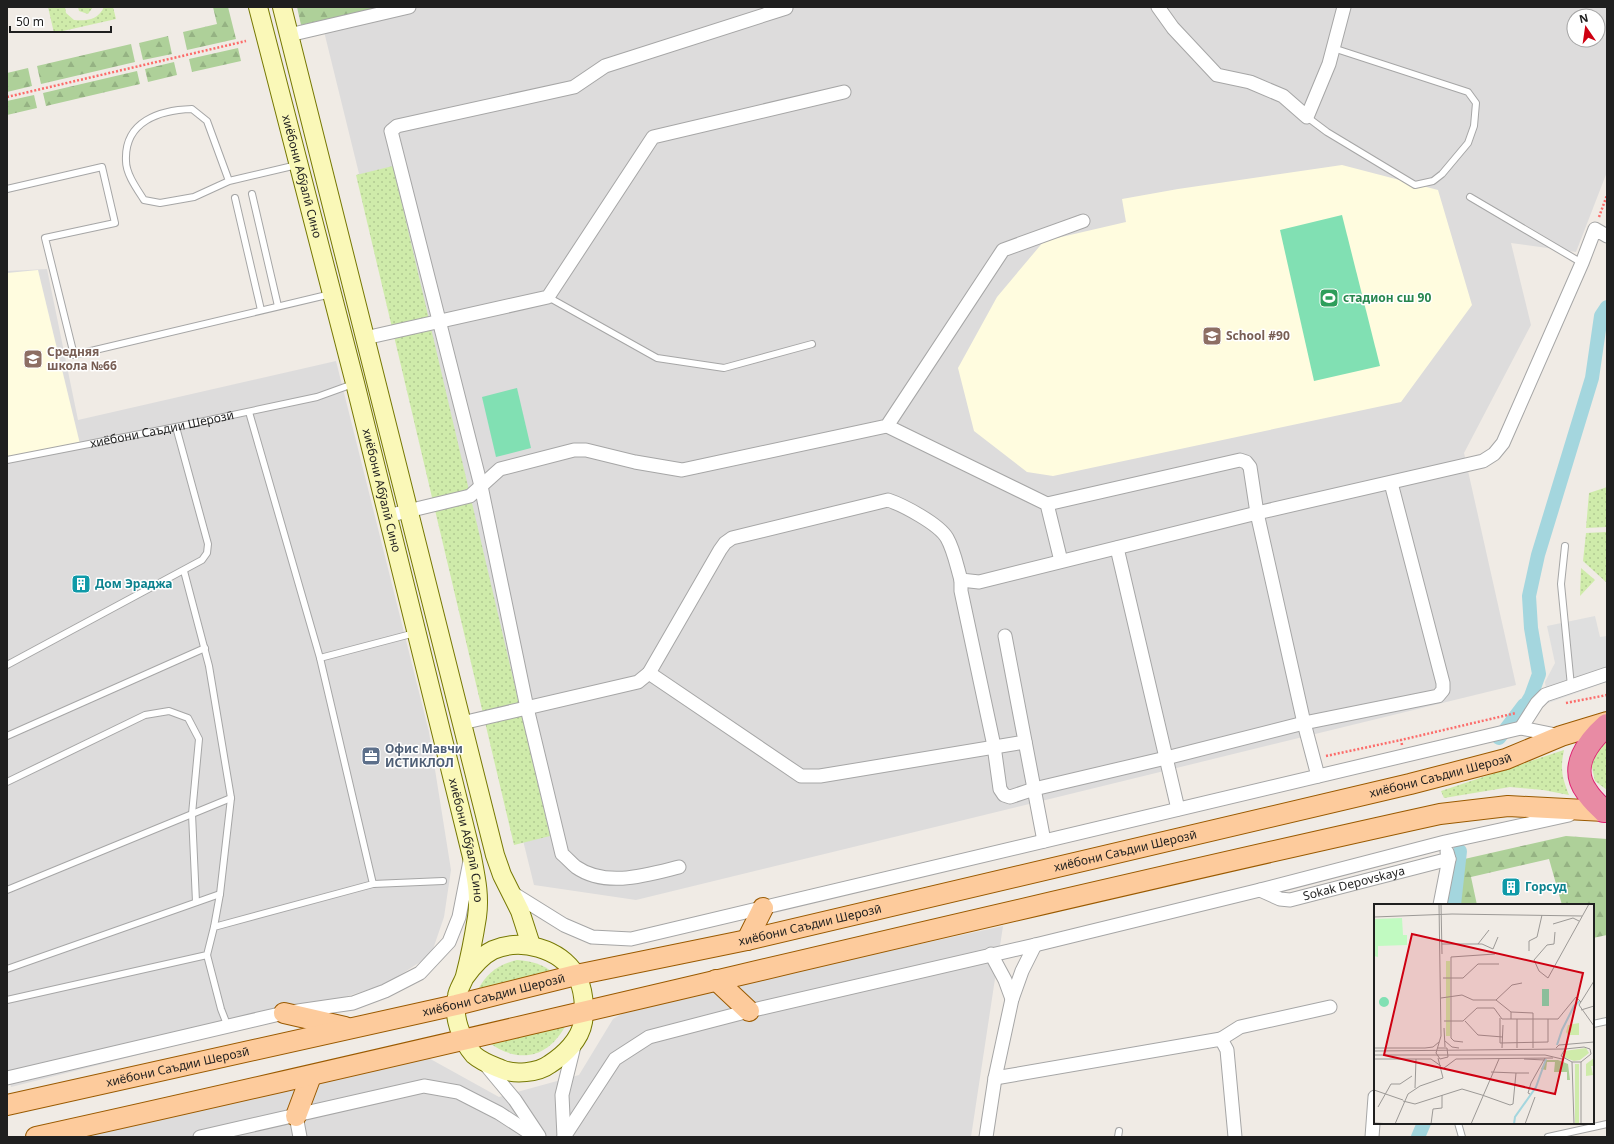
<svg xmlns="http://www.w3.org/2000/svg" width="1614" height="1144" font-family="'Noto Sans',sans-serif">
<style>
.residential{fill:#dddcdc;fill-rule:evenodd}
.education{fill:#fffcdf}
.grass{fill:url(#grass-dots)}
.forest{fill:url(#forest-firs)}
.pitch{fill:#81e0b3}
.parking{fill:#dfdfdf}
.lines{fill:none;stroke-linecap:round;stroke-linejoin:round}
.canal{stroke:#a4d6de;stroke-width:14}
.lane-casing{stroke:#a6a6a6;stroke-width:8}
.street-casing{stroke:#a6a6a6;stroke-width:15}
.secondary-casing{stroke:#767803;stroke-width:20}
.primary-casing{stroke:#9a5a00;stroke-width:22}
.highway-casing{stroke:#de2272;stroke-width:24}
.path{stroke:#fc6c6a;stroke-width:2.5;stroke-dasharray:2 2;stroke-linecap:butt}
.lane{stroke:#fff;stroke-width:6}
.street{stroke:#fff;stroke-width:13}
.secondary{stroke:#faf8b8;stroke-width:18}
.primary{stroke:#fdcb9c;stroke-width:20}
.highway{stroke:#e88ba4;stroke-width:22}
.labels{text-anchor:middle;stroke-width:3;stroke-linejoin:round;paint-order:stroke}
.street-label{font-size:12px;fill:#1f1f1f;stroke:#fff}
.leisure-label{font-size:12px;font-weight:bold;fill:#27864d;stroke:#fff;text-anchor:start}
.education-label{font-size:12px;font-weight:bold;fill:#785e54;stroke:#fff;text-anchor:start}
.culture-label{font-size:12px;font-weight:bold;fill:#0d838f;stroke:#fff;text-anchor:start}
.service-label{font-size:12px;font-weight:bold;fill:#4e5e75;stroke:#fff;text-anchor:start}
.inset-river{fill:none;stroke:#a4d6de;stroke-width:2}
.inset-road{fill:none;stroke:#9c9996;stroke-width:1}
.view{fill:#ce0011;fill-opacity:0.15;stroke:#ce0011;stroke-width:2}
.inset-edge{fill:none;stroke:#1f1f1f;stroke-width:2}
</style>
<defs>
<pattern id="grass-dots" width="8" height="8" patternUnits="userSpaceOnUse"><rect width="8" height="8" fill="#cfebaa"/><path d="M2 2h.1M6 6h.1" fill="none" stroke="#b1c992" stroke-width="1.8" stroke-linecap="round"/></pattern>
<pattern id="forest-firs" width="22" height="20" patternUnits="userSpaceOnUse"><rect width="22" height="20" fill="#aed099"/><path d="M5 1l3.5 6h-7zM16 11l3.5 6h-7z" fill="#95b283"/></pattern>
</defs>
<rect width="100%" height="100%" fill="#f0ebe5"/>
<g class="residential">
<path d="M318 7H1607V172L1576 252 1511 243 1531 325 1464 453 1516 685 636 900 534 885ZM1574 16H1598V40H1574Z"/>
<polygon points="47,269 78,420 336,361 429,732 451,870 444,917 431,955 386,984 249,1027 11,1087 7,1069 7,271"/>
<polygon points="1003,926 971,1137 68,1137 425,1056 499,1097 579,1075 613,1019 635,1006"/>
</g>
<g class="education">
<polygon points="1342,165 1438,190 1472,305 1401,402 1053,476 1027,472 974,431 958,368 997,297 1044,241 1126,222 1122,199 1178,189"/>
<polygon points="38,270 80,444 7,462 7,273"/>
</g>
<g class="grass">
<path d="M48 7H65L66 13 74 20C87 21 98 20 104 7H113L116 19 54 33Z"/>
<polygon points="78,7 93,7 88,14 79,11"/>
<polygon points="393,166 550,836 514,845 356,175"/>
<polygon points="1607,487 1607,527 1586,528 1589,493"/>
<polygon points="1607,532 1607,583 1583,561 1586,533"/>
<polygon points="1581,568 1595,580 1580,596"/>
<polygon points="1607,740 1607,790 1595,781 1591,763 1595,750"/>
<path d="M1564 750C1560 769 1562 777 1569 795L1543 790 1510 787 1444 798 1441 791Z"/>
<path d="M517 960C532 961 542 964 554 973L477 991C487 973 497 965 517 960Z"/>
<path d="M567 1023C549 1058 520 1065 488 1042Z"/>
</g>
<g class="forest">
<polygon points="213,7 228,7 236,39 187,50 183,32 217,24"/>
<polygon points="297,7 381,7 301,25"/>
<polygon points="168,36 172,54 143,60 139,43"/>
<polygon points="131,44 135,62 41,84 37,66"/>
<polygon points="238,48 241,61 192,72 189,59"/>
<polygon points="174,62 177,75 148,82 145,69"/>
<polygon points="28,68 32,86 7,92 7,73"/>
<polygon points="137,71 140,84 46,106 43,93"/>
<polygon points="34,95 37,108 7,115 7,101"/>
<polygon points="1566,836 1607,839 1607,935 1593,938 1593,905 1562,905 1549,859 1471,877 1477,905 1448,905 1460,860"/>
</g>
<g class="pitch">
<polygon points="1342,215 1380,366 1314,381 1280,230"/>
<polygon points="517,388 531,448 496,457 482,397"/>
</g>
<polygon class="parking" points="1595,616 1600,637 1607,636 1607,682 1548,703 1545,682 1555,663 1547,626"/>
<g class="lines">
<g class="canal">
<polyline points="1528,701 1531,696 1539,674 1531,628 1529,596 1538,555 1592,378 1601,316 1607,307"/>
<polyline points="1499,738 1524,705"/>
<polyline points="1454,905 1460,851"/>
<polyline points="1418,1137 1424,1123"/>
</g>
<defs>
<g id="lane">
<polyline points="1307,117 1327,132 1415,185 1433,181 1442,174 1468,143 1474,126 1476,103 1468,92 1333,48"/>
<path d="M229 181 207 121 192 109C160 110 124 121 126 161 126 174 137 189 144 200L160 203 194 197 229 181 297 165"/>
<polyline points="7,189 102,167 115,223 45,238 74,355 331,294"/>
<polyline points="252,194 278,306"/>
<polyline points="1470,197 1582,263"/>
<polyline points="235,198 261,310"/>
<polyline points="548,297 657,358 724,368 812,344"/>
<path id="s1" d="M7 460 176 427 317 397 353 384"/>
<polyline points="1565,546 1561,584 1571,686"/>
<polyline points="184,571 209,666 231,798 220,894 214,927"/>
<polyline points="320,658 415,633"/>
<polyline points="7,665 202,560 207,553 208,544 176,427"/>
<polyline points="7,736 205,648"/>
<polyline points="7,782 145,715 169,711 188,718 199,739 192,814 196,902"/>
<polyline points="373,884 443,881"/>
<polyline points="7,890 231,798"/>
<polyline points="207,955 221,1009 228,1027"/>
<polyline points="7,969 220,894"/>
<polyline points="7,1000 207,955 214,927 373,884 320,658 249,412"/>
<polyline points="1593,1024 1607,1021"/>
<polyline points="1458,1123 1462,1137"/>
<polyline points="1118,1137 1119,1131"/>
<polyline points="1548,1137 1607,1124"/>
</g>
<g id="street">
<polyline points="1158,7 1173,28 1217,75 1250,82 1283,96 1307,117 1329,64 1344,7"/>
<polyline points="289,35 409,7"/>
<polyline points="365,338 548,297 653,137 844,92"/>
<polyline points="887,426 1047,504 1061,561"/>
<polyline points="1047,504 1240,460 1246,462 1250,467 1257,513 1304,723 1318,776"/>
<polyline points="387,516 470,496 500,469 574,450 586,450 635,462 682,470 887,426 1003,250 1083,221"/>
<polyline points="1117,548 1178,809"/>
<polyline points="961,580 961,591 994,746 1000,789 1004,795 1010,797 1034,789 1166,758 1304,723 1438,696 1443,690 1443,683 1391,483"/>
<polyline points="1005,636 1044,841"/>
<polyline points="649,673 801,776 820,776 1025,742"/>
<path d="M462 723 638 682 649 673 720 550 725 543 732 538 888 500C903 505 939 524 947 538 954 550 957 567 961 580L979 582 1257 513 1483 461 1494 454 1503 443 1582 263 1595 229 1607 236"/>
<polyline points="1521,728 1537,703 1545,695 1607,674"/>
<path d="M679 867C647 875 606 888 576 867 571 863 567 858 562 854L527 708 481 486 391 131 397 126 574 87 605 66 786 8"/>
<path id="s2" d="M1260 890 1280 899 1290 900 1449 859"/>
<polyline points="511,892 564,925 592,937 631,939 1521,728 1561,736"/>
<polyline points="1440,905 1449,859 1447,852"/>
<polyline points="991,954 1005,980 1012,999"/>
<polyline points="1221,1039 1240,1027 1330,1007"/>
<polyline points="485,1064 515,1100 539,1136"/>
<polyline points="7,1078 284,1013 353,1003 385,991 420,973 449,942 459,917 470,861"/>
<polyline points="995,1078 1221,1039 1227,1050 1235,1137"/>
<polyline points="296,1116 300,1137"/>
<polyline points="200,1137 424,1086 458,1092 499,1113 536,1137"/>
<polyline points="564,1137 615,1059 649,1037 749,1011 1035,945 1260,890 1445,842 1569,815"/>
<polyline points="564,1137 562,1095 575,1042"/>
<polyline points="986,1137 995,1078 1012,999 1022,971 1035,945"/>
<polyline points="1372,1137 1375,1097"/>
</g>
<g id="secondary">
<path id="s3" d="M258 7 355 383 472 857C476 878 480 896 477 917 474 936 470 957 465 976 463 983 458 989 457 996 452 1015 461 1040 474 1055 482 1062 491 1065 501 1069 514 1075 538 1073 550 1064 564 1055 580 1040 583 1022 585 1008 584 988 576 975 559 948 521 938 493 950 481 956 473 966 465 977"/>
<polyline points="282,7 495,855 502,875 520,911 531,945"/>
</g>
<g id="primary">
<polyline points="747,940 763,908"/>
<polyline points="716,980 749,1011"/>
<polyline points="284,1013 345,1027"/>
<path id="s4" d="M7 1105 456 1005 576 975 747 940 1410 784 1506 759 1561 736 1607 722"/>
<polyline points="296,1116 311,1076"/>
<path d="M36 1137C505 1034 971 917 1440 814L1508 806 1604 811"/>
</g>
<path id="highway" d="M1607 725C1588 742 1568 767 1587 792 1591 799 1598 805 1604 811H1607"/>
</defs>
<use href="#lane" class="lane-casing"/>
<use href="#street" class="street-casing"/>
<use href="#secondary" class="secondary-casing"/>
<use href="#primary" class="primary-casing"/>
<use href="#highway" class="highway-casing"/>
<g class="path">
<polyline points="7,97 246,41"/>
<polyline points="1599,217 1607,195"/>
<polyline points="1566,703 1607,695"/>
<polyline points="1402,745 1401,740 1516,713"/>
<polyline points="1326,756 1401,740"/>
</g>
<use href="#lane" class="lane"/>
<use href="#street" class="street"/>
<use href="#secondary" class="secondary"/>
<use href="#primary" class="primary"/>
<use href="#highway" class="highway"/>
</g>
<defs>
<symbol id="stadium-square" viewBox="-11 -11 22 22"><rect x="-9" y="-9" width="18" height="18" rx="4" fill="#2e9e5b" stroke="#fff"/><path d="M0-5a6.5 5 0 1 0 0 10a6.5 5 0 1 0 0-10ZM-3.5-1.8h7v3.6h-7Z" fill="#fff"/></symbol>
<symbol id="school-square" viewBox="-11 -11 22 22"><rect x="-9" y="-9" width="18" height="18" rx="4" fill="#8d6e63" stroke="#fff"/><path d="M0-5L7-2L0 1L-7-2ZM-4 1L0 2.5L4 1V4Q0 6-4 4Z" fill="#fff"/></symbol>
<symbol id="building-square" viewBox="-11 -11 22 22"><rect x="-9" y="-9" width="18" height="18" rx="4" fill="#0f9aa8" stroke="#fff"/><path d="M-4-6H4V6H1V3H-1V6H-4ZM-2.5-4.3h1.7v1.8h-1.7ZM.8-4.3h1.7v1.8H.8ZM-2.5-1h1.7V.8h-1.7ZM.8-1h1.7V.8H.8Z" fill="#fff"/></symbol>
<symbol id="office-square" viewBox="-11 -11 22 22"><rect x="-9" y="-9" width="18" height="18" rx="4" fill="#5c6f8a" stroke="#fff"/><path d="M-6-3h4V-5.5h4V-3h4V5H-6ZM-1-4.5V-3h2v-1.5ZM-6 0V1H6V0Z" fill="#fff"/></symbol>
</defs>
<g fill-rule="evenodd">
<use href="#stadium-square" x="1318" y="287" width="22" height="22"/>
<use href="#school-square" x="1201" y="325" width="22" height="22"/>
<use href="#school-square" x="22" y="348" width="22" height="22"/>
<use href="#building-square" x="70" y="573" width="22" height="22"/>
<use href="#office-square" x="360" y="745" width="22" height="22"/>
<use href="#building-square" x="1500" y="876" width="22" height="22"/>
</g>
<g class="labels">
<g class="street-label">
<text dy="4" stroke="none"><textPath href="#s3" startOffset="175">хиёбони Абӯалӣ Сино</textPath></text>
<text dy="4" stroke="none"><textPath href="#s1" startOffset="158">хиёбони Саъдии Шерозӣ</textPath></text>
<text dy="4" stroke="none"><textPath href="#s3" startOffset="499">хиёбони Абӯалӣ Сино</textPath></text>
<text dy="4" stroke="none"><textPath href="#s4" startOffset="1471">хиёбони Саъдии Шерозӣ</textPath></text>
<text dy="4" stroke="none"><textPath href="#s3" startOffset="859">хиёбони Абӯалӣ Сино</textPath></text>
<text dy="4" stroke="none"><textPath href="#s4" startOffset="1147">хиёбони Саъдии Шерозӣ</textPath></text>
<text dy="4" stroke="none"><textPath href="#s2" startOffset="98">Sokak Depovskaya</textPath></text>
<text dy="4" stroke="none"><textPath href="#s4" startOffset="823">хиёбони Саъдии Шерозӣ</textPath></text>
<text dy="4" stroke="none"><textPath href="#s4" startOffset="499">хиёбони Саъдии Шерозӣ</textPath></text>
<text dy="4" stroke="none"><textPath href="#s4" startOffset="175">хиёбони Саъдии Шерозӣ</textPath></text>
</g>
<g class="leisure-label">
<text x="1343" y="302">стадион сш 90</text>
</g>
<g class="education-label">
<text x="1226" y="340">School #90</text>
<text x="47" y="356">Средняя<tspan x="47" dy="14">школа №66</tspan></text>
</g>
<g class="culture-label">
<text x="95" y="588">Дом Эраджа</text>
<text x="1525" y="891">Горсуд</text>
</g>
<g class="service-label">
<text x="385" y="753">Офис Мавчи<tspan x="385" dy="14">ИСТИКЛОЛ</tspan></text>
</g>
</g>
<g transform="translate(1374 904)">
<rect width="220" height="220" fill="#f0ebe5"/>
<path d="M72 57H76V132H72ZM205 119V131H194L192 128 194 121ZM212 144 215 149 206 156 200 157 189 153 190 147ZM220 154V162H217L219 171 212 172V160ZM201 160H205V220H201Z" fill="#cfebaa"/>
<path d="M172 156H184L194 160 196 176H193V168H180L181 158H173L172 166 167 165Z" fill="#aed099"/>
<path d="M28 14 29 31H33V41L4 42V53L0 52V15Z" fill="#c1fac1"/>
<path d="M168 85H175V102H168ZM5 98a5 5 0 1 1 10 0a5 5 0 1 1-10 0Z" fill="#81e0b3"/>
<path class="inset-river" d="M183 141 188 126 200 102 206 97M140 220 141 213 162 183 172 155"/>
<path class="inset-road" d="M67 0 68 50M0 13 78 10 208 12M179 20 199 14 205 17M181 28 180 40 173 41 160 56 165 67 174 74 215 0M68 40H108L119 45 124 33M104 40 115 26M155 47V37L163 33 168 11M69 74H89L104 60H125M220 77 205 101 220 122M67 94 88 91 99 96H122L138 81 148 79M122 96 137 108V115M207 106 220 102M137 108 159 109V144M126 114V139L174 138V115M143 115V144M70 117H89L103 104H120L128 115H184L202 93 207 98M91 117 104 131 129 133M70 124 71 143M71 137 78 143 85 144M89 138 80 137 77 134V53L121 50M210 143 216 145 217 150 207 158H198L187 152 191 145ZM0 144H51L59 143 65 138M64 144H73L74 153 66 155 62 149 67 132 65 0M128 144 129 121M182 144 185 141 220 138M0 147 191 145M0 151H171L188 155M0 155H57L67 162M150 155 171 156M198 158 200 220M70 164 82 155 179 154M142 169H155M41 184 42 155M0 186 29 196M156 190 154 189 157 179 171 154M108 191 136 201 139 200 142 169 117 168M29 197 41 200 88 185 108 191M4 203 17 180H26L38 172M0 219 19 220M21 220 34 190 46 182 69 174 64 154M57 220 59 205 68 204V191M97 220 125 155M151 220 161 193M207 220V158"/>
<path class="view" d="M38 30 209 69 181 190 10 151Z"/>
<rect width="220" height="220" class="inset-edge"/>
</g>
<rect width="1614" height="1144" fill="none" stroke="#1f1f1f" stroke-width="16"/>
<g transform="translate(1586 28) rotate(347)"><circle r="19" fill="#ffffff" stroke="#a5a5a5"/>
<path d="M0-3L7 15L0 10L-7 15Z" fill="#ce0011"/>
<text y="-6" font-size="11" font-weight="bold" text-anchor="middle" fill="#1f1f1f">N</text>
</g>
<path d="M10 26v6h101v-6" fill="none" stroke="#1f1f1f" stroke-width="2"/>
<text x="16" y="26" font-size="12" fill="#1f1f1f" stroke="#ffffff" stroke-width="3" paint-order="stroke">50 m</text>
</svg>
